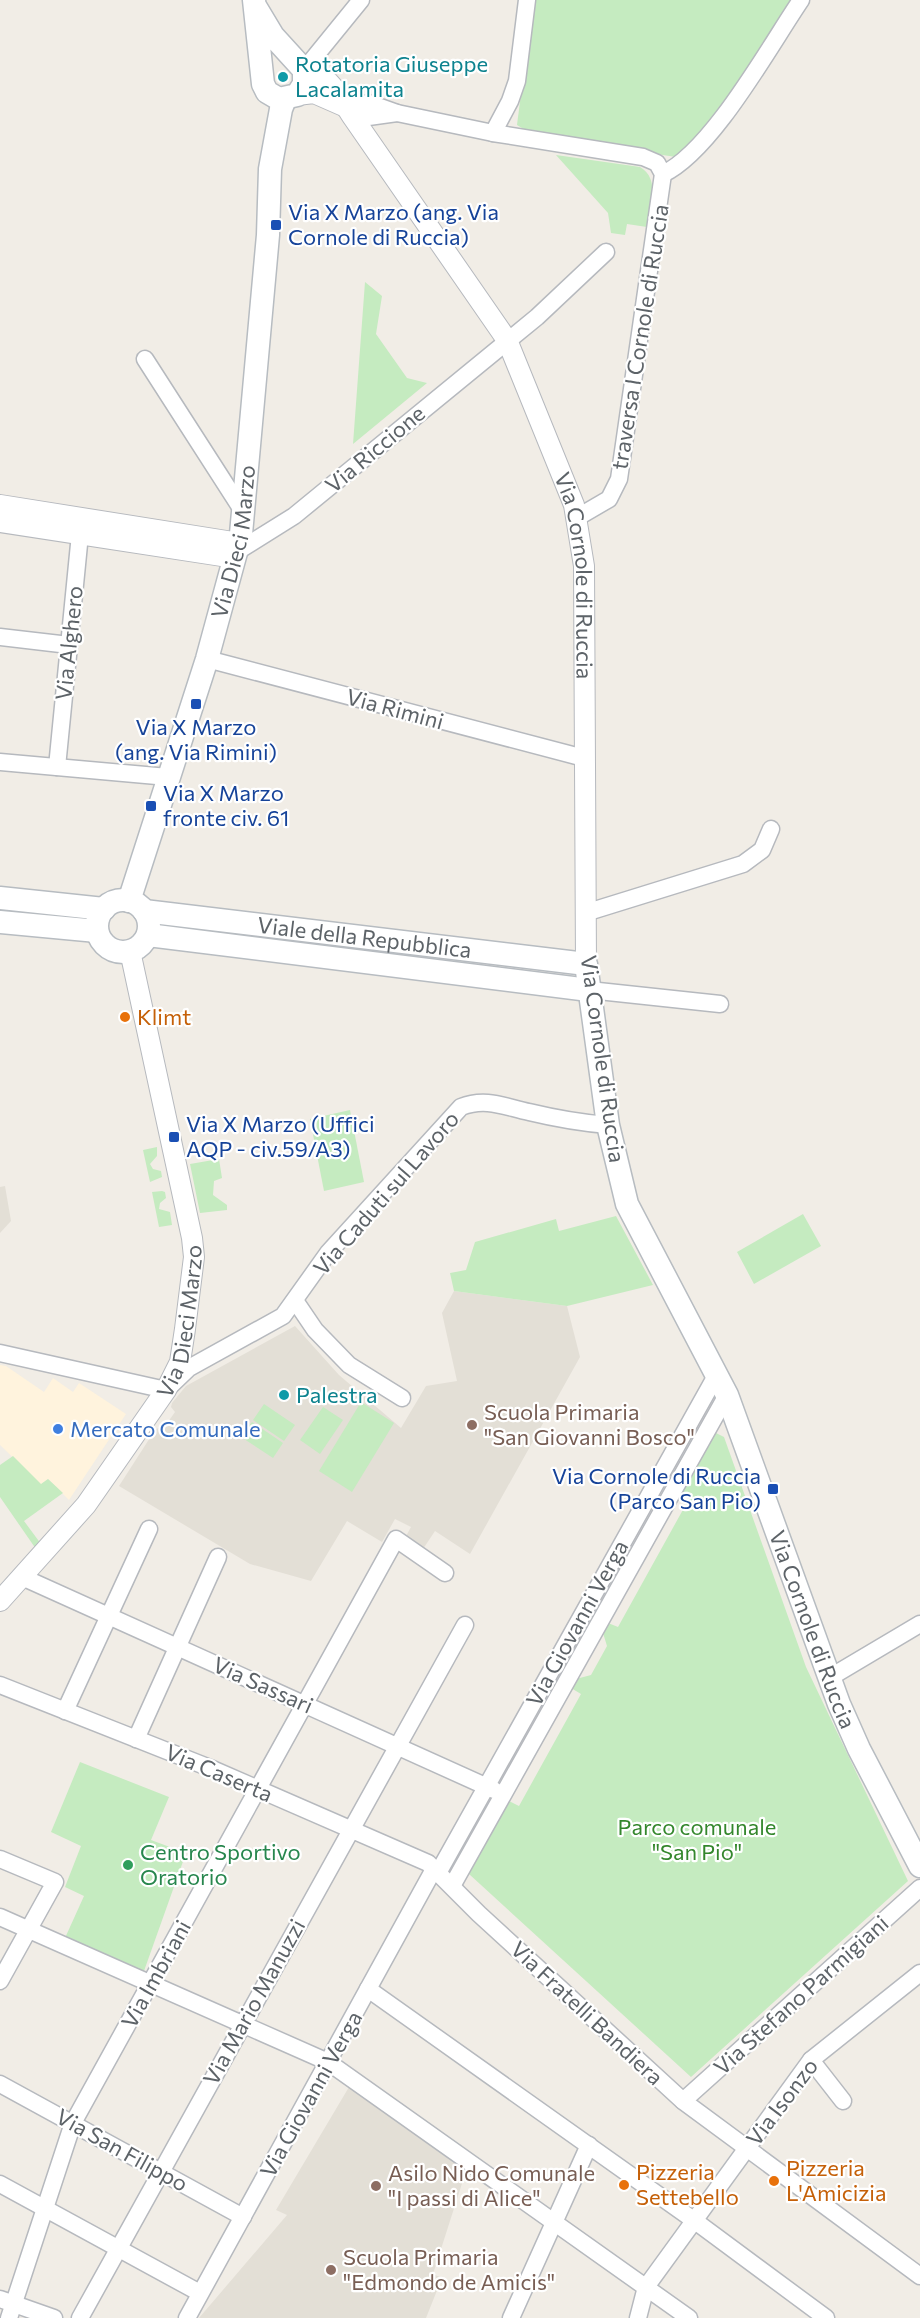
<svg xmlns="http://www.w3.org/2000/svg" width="920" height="2318" font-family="Commissioner,sans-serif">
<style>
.commercial{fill:#fff3dd}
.education{fill:#e3dfd6}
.green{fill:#c5ebc0}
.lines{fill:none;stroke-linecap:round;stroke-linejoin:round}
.minor-casing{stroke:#b6b9be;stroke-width:19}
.tertiary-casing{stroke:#b6b9be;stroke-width:22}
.secondary-casing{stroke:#b7bcc1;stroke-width:25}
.minor{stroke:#fff;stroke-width:16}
.tertiary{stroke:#fff;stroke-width:20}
.secondary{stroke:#fff;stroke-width:22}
.culture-dot{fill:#0f9aa8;stroke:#fff;stroke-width:2}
.transit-dot{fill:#1a4fb4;stroke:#fff;stroke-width:2}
.food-dot{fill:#e8710a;stroke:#fff;stroke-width:2}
.education-dot{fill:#8d6e63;stroke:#fff;stroke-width:2}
.shop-dot{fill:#3f7fe0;stroke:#fff;stroke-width:2}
.leisure-dot{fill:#2e9e5b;stroke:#fff;stroke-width:2}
.labels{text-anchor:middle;stroke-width:4.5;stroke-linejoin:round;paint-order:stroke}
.culture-label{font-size:22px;fill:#0d838f;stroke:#fff;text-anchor:start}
.transit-label{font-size:22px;fill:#164399;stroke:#fff;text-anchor:start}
.street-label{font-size:22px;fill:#5d6368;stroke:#fff}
.food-label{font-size:22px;fill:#c56008;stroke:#fff;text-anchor:start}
.education-label{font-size:22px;fill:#785e54;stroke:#fff;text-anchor:start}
.shop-label{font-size:22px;fill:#366cbe;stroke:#fff;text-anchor:start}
.park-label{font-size:22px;fill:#34872d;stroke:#fff}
.leisure-label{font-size:22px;fill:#27864d;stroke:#fff;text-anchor:start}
</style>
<rect width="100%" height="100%" fill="#f1ede6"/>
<polygon class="commercial" points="0,1365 6,1366 44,1392 53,1378 73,1392 79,1383 126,1414 69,1500 48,1479 41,1485 0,1445"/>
<g class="education">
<polygon points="5,1186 11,1221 0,1233 0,1187"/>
<polygon points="454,1291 567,1306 580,1357 470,1554 435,1531 423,1549 405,1538 411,1527 395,1519 382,1542 347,1521 311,1581 250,1564 119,1486 155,1430 160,1427 163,1429 175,1412 171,1407 172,1403 186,1386 295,1326 339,1375 401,1428 426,1386 457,1381 442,1313"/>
<polygon points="349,2087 466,2171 433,2274 442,2278 426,2318 199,2318 287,2215 276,2210"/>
</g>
<g class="green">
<polygon points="533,0 800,0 694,145 676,157 535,136 517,125"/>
<path d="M556 155 640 167C661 179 650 207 647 227L627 224 625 235 611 233 608 213Z"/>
<polygon points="365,282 382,296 376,334 407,378 427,383 353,444"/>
<polygon points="350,1110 364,1182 324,1191 310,1119"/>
<polygon points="157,1147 157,1156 150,1164 153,1169 161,1171 162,1177 150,1182 143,1150"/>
<polygon points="219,1159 222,1178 214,1181 213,1195 227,1205 227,1210 200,1213 190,1164"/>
<polygon points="162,1191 165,1192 166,1198 160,1203 159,1209 170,1212 172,1225 159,1227 152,1192"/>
<polygon points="803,1214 821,1246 754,1284 737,1252"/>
<polygon points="616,1216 653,1285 567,1306 454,1291 450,1273 466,1270 475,1242 556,1219 559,1231"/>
<polygon points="361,1402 394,1423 352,1492 319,1471"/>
<polygon points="264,1404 295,1425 284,1441 253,1420"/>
<polygon points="323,1407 343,1420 320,1454 300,1440"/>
<polygon points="252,1422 283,1443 273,1458 241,1437"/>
<polygon points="716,1433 724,1437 806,1667 908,1881 691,2077 469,1874 509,1801 519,1806 581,1694 571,1688 576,1679 591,1675 607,1646 603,1633 608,1623 618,1627 690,1497 681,1492"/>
<polygon points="13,1456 41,1484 48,1479 63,1493 24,1521 41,1544 36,1549 0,1497 0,1465"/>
<polygon points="80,1762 169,1797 151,1840 186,1853 144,1971 65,1938 84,1896 65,1887 81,1846 51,1832"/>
</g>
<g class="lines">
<defs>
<g id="minor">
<polyline points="304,70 361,0"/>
<polyline points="346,107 369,103 397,113 493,133 643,157 657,163 663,174 619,479 609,499 578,517"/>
<polyline points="354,119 397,113"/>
<polyline points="493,133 510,101 517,81 527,0"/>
<path d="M663 174C712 151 769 47 801 0"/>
<polyline points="145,359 244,513"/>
<polyline points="238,551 294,516 537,317 606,252"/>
<polyline points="0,637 69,645"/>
<polyline points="207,659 584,758"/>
<polyline points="0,762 168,777"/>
<polyline points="57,767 81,524"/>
<polyline points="585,913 743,864 762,850 771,829"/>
<polyline points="589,990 720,1004"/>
<polyline points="296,1302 315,1330 349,1365 402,1398"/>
<path d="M0 1353 166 1390 189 1368 283 1316 328 1253 461 1107C486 1097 505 1107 529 1112 554 1118 582 1123 608 1125"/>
<polyline points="22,1577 494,1790"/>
<polyline points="829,1678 920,1624"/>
<polyline points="0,1685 210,1768 428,1863 479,1914 683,2101 920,2276"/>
<polyline points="65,1711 149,1529"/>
<polyline points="136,1739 218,1557"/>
<polyline points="0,1859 55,1882 0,1981"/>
<polyline points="438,1873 717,1374"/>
<polyline points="452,1886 727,1395"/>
<polyline points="0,1917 328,2062 689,2318"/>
<polyline points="368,1989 695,2221 826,2318"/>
<polyline points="811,2060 843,2101"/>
<polyline points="0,2084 243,2217"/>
<polyline points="683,2101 920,1888"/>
<polyline points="0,2184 200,2293"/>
<polyline points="0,2299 54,2318"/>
<polyline points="9,2318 73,2123 396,1539 445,1573"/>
<polyline points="80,2318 465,1625"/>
<polyline points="187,2318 434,1869"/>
<polyline points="511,2318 589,2145"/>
<polyline points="638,2318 646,2287 811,2060 920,1973"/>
</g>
<g id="tertiary">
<path id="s1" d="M304 70C331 73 340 99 354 119L507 340 574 505 584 566 586 964"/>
<polyline points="297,95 314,93 346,107"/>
<polyline points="0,505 239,543"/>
<polyline points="0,522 235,558"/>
<path id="s2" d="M0 1601 86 1505 166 1390 180 1362 185 1329 194 1257 192 1238 130 951"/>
</g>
<g id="secondary">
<polyline points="254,0 263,84 267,92 279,99 297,95 304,84 304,70 273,36 255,6"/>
<polyline points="0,898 104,909"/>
<circle cx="123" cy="926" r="26"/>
<path id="s3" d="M129 901 207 659 241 534 268 235 270 169 281 109 285 99"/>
<path id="s4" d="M144 911 586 964 608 1125 627 1204 727 1395 839 1704 859 1749 920 1866"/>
<polyline points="0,922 97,931"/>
<polyline points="148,935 589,990"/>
</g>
</defs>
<use href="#minor" class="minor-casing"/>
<use href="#tertiary" class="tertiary-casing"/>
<use href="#secondary" class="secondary-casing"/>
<use href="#minor" class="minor"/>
<use href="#tertiary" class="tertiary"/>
<use href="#secondary" class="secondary"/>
</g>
<g class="culture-dot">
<circle cx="283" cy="77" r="6"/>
<circle cx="284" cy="1395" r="6"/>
</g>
<g class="transit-dot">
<rect x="270" y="219" width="12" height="12" rx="3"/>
<rect x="190" y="698" width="12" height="12" rx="3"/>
<rect x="145" y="800" width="12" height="12" rx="3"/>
<rect x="168" y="1131" width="12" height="12" rx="3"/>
<rect x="767" y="1483" width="12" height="12" rx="3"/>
</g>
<g class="food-dot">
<circle cx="125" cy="1017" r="6"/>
<circle cx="774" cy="2181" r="6"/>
<circle cx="624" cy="2185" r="6"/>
</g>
<g class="education-dot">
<circle cx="472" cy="1425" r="6"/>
<circle cx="376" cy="2186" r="6"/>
<circle cx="331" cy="2270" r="6"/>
</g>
<circle class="shop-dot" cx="58" cy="1429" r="6"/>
<circle class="leisure-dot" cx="128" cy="1865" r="6"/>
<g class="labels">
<g class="culture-label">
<text x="295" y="72">Rotatoria Giuseppe<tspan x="295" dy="25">Lacalamita</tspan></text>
<text x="296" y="1403">Palestra</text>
</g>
<g class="transit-label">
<text x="288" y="220">Via X Marzo (ang. Via<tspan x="288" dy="25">Cornole di Ruccia)</tspan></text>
<text x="196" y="735" text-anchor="middle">Via X Marzo<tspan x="196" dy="25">(ang. Via Rimini)</tspan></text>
<text x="163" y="801">Via X Marzo<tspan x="163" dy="25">fronte civ. 61</tspan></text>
<text x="186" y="1132">Via X Marzo (Uffici<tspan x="186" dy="25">AQP - civ.59/A3)</tspan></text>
<text x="761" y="1484" text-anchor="end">Via Cornole di Ruccia<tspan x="761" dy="25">(Parco San Pio)</tspan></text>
</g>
<g class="street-label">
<text transform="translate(640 337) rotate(-81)" y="8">traversa I Cornole di Ruccia</text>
<text transform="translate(375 449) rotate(-40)" y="8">Via Riccione</text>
<text dy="8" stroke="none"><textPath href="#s3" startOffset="375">Via Dieci Marzo</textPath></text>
<text dy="8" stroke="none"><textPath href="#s1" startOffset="590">Via Cornole di Ruccia</textPath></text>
<text transform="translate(69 643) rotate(-84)" y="8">Via Alghero</text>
<text transform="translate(395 709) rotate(15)" y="8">Via Rimini</text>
<text dy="8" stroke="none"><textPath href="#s4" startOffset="222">Viale della Repubblica</textPath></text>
<text transform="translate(603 1059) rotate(82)" y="8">Via Cornole di Ruccia</text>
<text transform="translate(386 1193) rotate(-49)" y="8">Via Caduti sul Lavoro</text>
<text dy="8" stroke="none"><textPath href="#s2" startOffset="340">Via Dieci Marzo</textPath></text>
<text transform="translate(577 1623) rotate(-61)" y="8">Via Giovanni Verga</text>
<text dy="8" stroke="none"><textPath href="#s4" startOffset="1154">Via Cornole di Ruccia</textPath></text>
<text transform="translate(263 1685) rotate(24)" y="8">Via Sassari</text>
<text transform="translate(219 1773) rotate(23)" y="8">Via Caserta</text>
<text transform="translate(156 1974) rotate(-61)" y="8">Via Imbriani</text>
<text transform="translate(801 1995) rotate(-42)" y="8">Via Stefano Parmigiani</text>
<text transform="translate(254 2002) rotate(-61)" y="8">Via Mario Manuzzi</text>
<text transform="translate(587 2013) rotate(43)" y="8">Via Fratelli Bandiera</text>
<text transform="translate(311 2094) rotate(-61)" y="8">Via Giovanni Verga</text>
<text transform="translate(782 2102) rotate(-53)" y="8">Via Isonzo</text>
<text transform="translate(122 2150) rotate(29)" y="8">Via San Filippo</text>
</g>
<g class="food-label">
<text x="137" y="1025">Klimt</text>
<text x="786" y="2176">Pizzeria<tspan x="786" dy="25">L'Amicizia</tspan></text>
<text x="636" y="2180">Pizzeria<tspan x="636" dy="25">Settebello</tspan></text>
</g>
<g class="education-label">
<text x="484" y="1420">Scuola Primaria<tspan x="484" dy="25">"San Giovanni Bosco"</tspan></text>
<text x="388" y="2181">Asilo Nido Comunale<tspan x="388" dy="25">"I passi di Alice"</tspan></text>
<text x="343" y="2265">Scuola Primaria<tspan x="343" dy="25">"Edmondo de Amicis"</tspan></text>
</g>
<g class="shop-label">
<text x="70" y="1437">Mercato Comunale</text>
</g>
<g class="park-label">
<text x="697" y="1835">Parco comunale<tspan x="697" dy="25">"San Pio"</tspan></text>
</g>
<g class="leisure-label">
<text x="140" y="1860">Centro Sportivo<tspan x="140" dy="25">Oratorio</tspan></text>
</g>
</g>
</svg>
